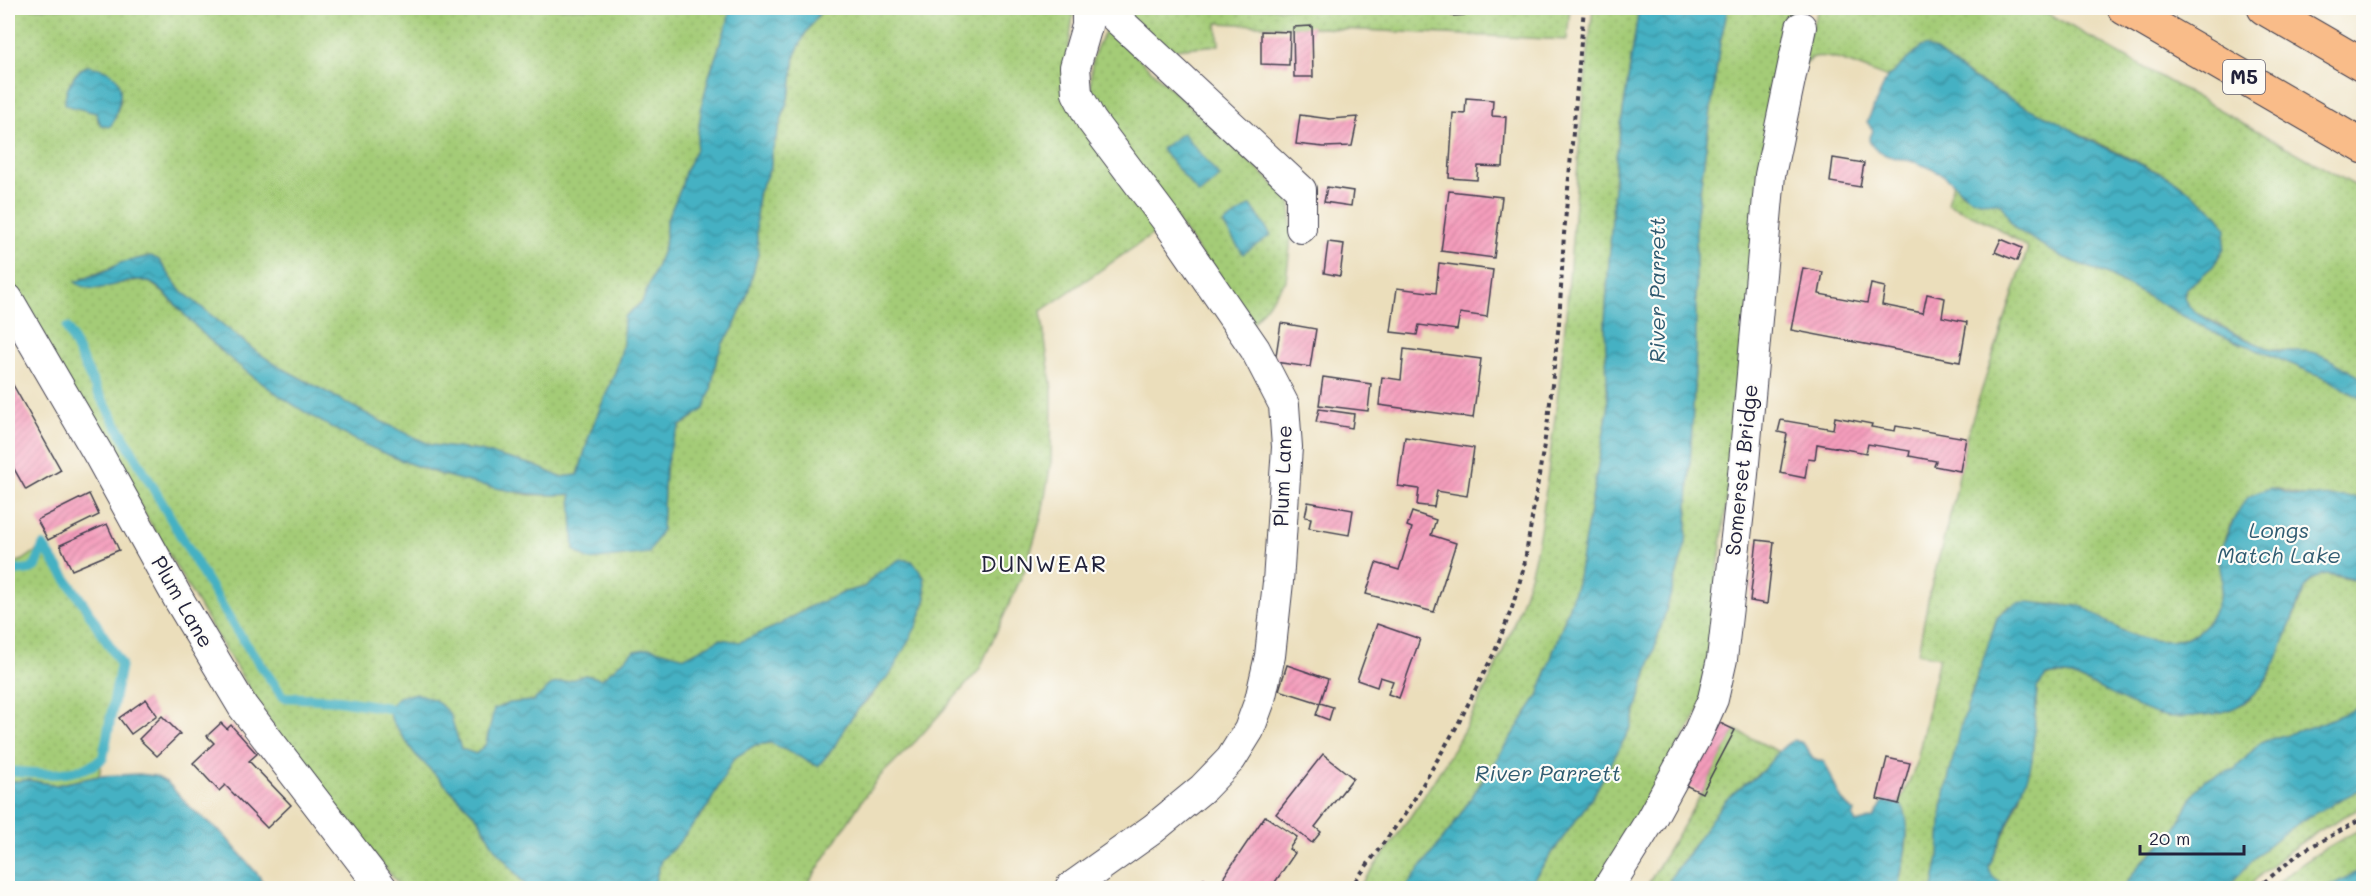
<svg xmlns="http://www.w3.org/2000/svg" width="2371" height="896" font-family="Mali,sans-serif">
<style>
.grass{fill:url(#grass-dots);stroke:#637759;stroke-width:1.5;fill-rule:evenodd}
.water{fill:url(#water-waves);stroke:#346a7f;stroke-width:1.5}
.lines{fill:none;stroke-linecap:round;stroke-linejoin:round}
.stream{stroke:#45b1c3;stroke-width:10}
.building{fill:url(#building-hatch)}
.minor-casing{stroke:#403e4e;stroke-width:32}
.motorway-casing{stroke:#403e4e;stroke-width:35}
.path{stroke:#403e4e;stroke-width:4;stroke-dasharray:4.5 4.5;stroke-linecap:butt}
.minor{stroke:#fff;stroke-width:30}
.motorway{stroke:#f9bc89;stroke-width:33}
.labels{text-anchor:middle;stroke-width:4.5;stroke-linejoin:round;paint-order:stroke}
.shield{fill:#fdfcf7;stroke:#646373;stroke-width:1.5}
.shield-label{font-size:20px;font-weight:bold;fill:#22223b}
.street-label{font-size:21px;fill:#22223b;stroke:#fdfcf7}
.water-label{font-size:22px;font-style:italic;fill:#305b71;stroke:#fdfcf7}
.quarter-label{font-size:24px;letter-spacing:1.5px;fill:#22223b;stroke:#fdfcf7}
</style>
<defs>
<pattern id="grass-dots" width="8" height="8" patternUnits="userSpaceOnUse" patternTransform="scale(1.5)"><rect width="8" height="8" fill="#a4cc77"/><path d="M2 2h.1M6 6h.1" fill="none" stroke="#8daf68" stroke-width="1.8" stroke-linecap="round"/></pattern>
<pattern id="water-waves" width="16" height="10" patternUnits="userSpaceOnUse" patternTransform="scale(1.5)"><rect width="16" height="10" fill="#45b1c3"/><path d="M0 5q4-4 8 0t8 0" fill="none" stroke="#3990a0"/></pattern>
<pattern id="building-hatch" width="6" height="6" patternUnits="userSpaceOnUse" patternTransform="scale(1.5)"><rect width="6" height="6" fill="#f49cbb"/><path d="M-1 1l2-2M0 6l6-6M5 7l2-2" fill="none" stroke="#d186a2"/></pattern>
</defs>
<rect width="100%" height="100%" fill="#fdfcf7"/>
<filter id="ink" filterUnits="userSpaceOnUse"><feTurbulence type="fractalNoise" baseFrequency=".0167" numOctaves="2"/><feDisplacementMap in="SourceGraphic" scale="12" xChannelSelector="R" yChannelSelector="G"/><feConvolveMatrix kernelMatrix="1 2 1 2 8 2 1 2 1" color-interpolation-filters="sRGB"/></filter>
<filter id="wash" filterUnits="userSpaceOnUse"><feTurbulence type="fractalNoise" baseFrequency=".008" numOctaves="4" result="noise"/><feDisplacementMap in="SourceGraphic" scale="24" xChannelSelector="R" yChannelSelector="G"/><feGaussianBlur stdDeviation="1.35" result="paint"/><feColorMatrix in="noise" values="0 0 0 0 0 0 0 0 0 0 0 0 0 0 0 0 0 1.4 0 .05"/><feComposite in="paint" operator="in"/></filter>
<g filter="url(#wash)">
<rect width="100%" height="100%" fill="#ebdebb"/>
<g class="grass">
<path d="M8 8H730L728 21 709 76 702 105 696 149 685 172 681 188 666 222V240L662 253 642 302 624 317 623 345 616 370 590 433 578 475 560 477 533 465 480 451 431 445 378 420 278 366 254 350 179 289 159 260 151 256C127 260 105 271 82 278L123 283 139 280 151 283 166 295 218 348 252 376 351 438 391 456 438 474 529 495 571 494 574 550 662 529 665 470 672 442 680 426 694 417 711 390 716 361 723 343 733 329 748 293 758 194 771 166V154L791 89 795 55 805 34 823 8H1074L1068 53 1159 230 1041 311 1052 390 1051 462 1042 514 1026 567 979 670 916 741 881 775 865 796 805 888H653L661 860 676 846 708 806 734 758 755 745 772 743 818 766 834 747 845 727 858 709 871 697 917 625 926 598 924 577 912 561 876 574 864 587 845 592 809 607 781 624 740 643 720 639 685 658 634 651 602 679 585 675 569 682 553 684 533 701 510 703 488 733 486 744 476 754 461 749 455 734 388 708 392 721 415 754 479 819 494 847 528 888H402L292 757 223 646 23 308 8 278ZM87 66 121 100 114 120 98 122 97 113 69 106C66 92 71 72 87 66Z"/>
<polygon points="1119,8 1570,8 1567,40 1217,23 1219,45 1163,50"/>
<path d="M1593 8H1639L1616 157 1605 322 1608 410 1577 583 1538 696 1452 827 1405 888H1358C1428 798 1496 690 1529 579 1542 535 1546 486 1552 440 1572 297 1575 152 1593 8Z"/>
<polygon points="1728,8 1798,8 1793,21 1740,393 1701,707 1598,888 1527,888 1593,796 1631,727 1686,543 1696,347 1696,220 1720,43"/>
<path d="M1819 8H2038L2363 190V379L2323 356 2266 348 2234 333 2194 311 2186 304 2184 299 2186 289 2213 266 2224 248 2191 192 2176 181 2023 106 1973 78 1936 51 1921 47 1887 78C1872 72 1827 51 1812 58 1807 61 1803 68 1799 73L1808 37Z"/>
<path d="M1107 29 1284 194 1291 205V238L1286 281 1251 325 1092 101C1090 70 1089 56 1107 29Z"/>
<path d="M1953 182C1967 204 1981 198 2002 204L2011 223 2016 229 2060 256 2108 275 2211 331 2328 379 2363 400V499C2346 495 2327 498 2309 497 2296 496 2281 486 2269 489 2243 493 2225 531 2220 555 2219 564 2222 573 2222 582 2220 604 2209 630 2187 637 2161 647 2131 637 2109 623 2100 618 2091 610 2081 607 2067 602 2025 605 2008 606L1997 618 1994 626 1986 655 1972 690 1953 760 1942 807 1939 857 1933 888H1898C1902 864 1916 827 1899 804L1916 766 1939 657 1918 653 1929 595 1955 496 1966 438 2028 248 1991 224 1948 204Z"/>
<polygon points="43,546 83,603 121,664 99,776 56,785 28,780 8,782 8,565 23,560"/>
<path d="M2327 574 2363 583V706L2317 725 2268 740 2259 744 2235 769 2204 780 2192 797 2175 831 2143 861 2122 888C2095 888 2015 895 1995 880 1990 876 1990 873 1989 867L2020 798 2032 760 2037 688C2044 672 2057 674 2072 676L2160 715 2183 716 2226 711 2248 701 2268 679 2306 586 2316 576Z"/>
<polygon points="1735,730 1779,752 1764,769 1726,800 1671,877 1666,888 1637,888 1648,884 1702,793"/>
<path d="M2363 788V807C2319 828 2281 853 2247 888H2225C2241 873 2255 856 2272 842 2299 820 2332 804 2363 788Z"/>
<path d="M2363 828V869L2326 888H2273C2300 862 2330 845 2363 828Z"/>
</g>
<g class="water">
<path d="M730 8H823L805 34 795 55 791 89 771 154V166L758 194 756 218 758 254 748 293 733 329 723 343 716 361 711 390 704 409 680 426 672 442 665 470 662 529 649 553 589 560 574 550 571 494C541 497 515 492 486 486 393 466 305 420 232 360 215 346 200 331 186 316 176 305 166 292 153 284 128 269 101 302 75 282L109 270 120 263 151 256 159 260 179 289 254 350 278 366 378 420 431 445 480 451 533 465 560 477 578 475 590 433 616 370 623 345 624 317 642 302 662 253 666 240V222L681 188 685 172 696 149 702 105 709 76 728 21Z"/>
<polygon points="1639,8 1728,8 1720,43 1696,220 1696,347 1686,543 1631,727 1593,796 1527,888 1405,888 1452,827 1538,696 1577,583 1608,410 1605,322 1616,157"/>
<path d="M1925 46 1936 51 1973 78 2023 106 2055 120 2091 141 2176 181 2218 214 2226 229 2224 248 2213 266 2186 289C2184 293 2183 298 2186 302 2194 317 2261 348 2279 351 2291 352 2303 349 2315 353 2332 358 2348 371 2363 379V400L2328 379 2211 331 2108 275 2060 256 2016 229 2011 223 2002 204C1992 201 1981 203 1971 198 1961 194 1958 186 1950 180 1941 173 1929 167 1917 163 1903 158 1875 158 1869 140L1873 130 1867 122 1887 78 1921 47Z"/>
<path d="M87 66C117 69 126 82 117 110 115 117 115 122 109 127L101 125 96 113 65 105C64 91 74 71 87 66Z"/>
<polygon points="1183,133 1220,177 1199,194 1161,149"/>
<polygon points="1251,205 1271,235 1243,254 1223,224"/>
<path d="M2271 488 2297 496 2353 497 2363 499V583C2349 579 2329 569 2315 577 2306 582 2302 595 2298 604 2277 654 2270 710 2205 715 2191 716 2174 719 2160 715 2129 707 2102 687 2072 676L2058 674 2046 676 2037 688 2032 760 2028 776 1989 867C1991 884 2008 884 2021 888H1933L1939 857 1942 807 1959 732 1997 618C2020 593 2028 604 2055 605 2064 606 2075 604 2083 607 2092 611 2101 619 2110 624 2131 637 2160 646 2185 638 2208 631 2221 604 2222 580 2222 572 2218 565 2220 557 2222 543 2239 504 2250 496 2256 492 2265 490 2271 488Z"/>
<polygon points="900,559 912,561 924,577 926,598 917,625 891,673 858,709 845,727 834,747 818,766 771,743 755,745 734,758 708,806 676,846 661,860 653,888 528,888 494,847 479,819 415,754 392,721 388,708 399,697 416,693 435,700 450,714 461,749 476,754 486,744 494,709 510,703 533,701 553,684 569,681 585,675 602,679 634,651 651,648 685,657 720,639 740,642 781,624 809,607 845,592 864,587 876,574"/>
<path d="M2363 706V788C2332 804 2299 820 2272 842 2255 856 2241 874 2225 888H2122L2143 861 2175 831 2192 797 2204 780 2235 769 2259 744 2268 740 2317 725Z"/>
<path d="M1794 740 1803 743 1813 758 1824 762C1834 778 1838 804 1855 812L1853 817 1856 823 1874 818 1884 800C1888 801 1895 802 1899 804 1916 815 1901 871 1898 888H1666L1671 877C1691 853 1705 825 1725 801 1737 788 1753 781 1764 769 1774 758 1781 746 1794 740Z"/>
<polygon points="139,774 155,776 168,783 192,809 223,834 259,876 266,888 8,888 8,782 28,780 56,785 99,776"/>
<polygon points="2363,869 2363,888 2326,888"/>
</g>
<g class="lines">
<g class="stream">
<polyline points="67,328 96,389 207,581 237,631 283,697 339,700 388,708"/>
<path d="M8 572 30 569 36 566 43 546 83 603 121 664 103 758C79 779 37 774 8 771"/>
</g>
</g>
<g id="blocks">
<g class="building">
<polygon points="1452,8 1467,8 1467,15 1452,16"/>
<polygon points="1312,26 1313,77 1294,77 1293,27"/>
<polygon points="1261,31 1290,32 1289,65 1261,64"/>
<polygon points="1466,98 1493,100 1492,116 1506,117 1503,167 1478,166 1477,180 1449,178 1453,113 1465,114"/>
<polygon points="1300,115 1330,119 1358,117 1352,146 1324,147 1296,144"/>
<polygon points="1833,158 1864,163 1860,187 1830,182"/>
<polygon points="1327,187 1353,191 1351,206 1324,202"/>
<polygon points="1449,191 1502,197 1494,258 1441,251"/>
<polygon points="2001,239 2022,248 2017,261 1995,252"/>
<polygon points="1328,242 1344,244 1340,276 1324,273"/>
<polygon points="1439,263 1493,270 1487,317 1460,313 1457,330 1419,325 1417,335 1391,332 1397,288 1436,293"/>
<polygon points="1803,268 1823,272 1819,294 1867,303 1871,284 1885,287 1882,305 1923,313 1927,294 1945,298 1942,317 1967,322 1960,362 1791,330"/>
<polygon points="1281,323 1316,329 1310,367 1275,362"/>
<polygon points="1404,349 1481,359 1473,418 1379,405 1382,377 1401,380"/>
<polygon points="8,376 61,470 26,490 8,458"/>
<polygon points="1323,377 1371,384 1368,411 1319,405"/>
<polygon points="1319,409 1354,414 1352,428 1316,422"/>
<polygon points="1835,417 1872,424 1871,427 1895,431 1896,426 1966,438 1960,471 1934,466 1936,461 1909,456 1910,451 1868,444 1866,453 1817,444 1815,459 1808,458 1805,478 1780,473 1787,434 1778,432 1781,420 1833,429"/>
<polygon points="1405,437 1474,448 1467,496 1437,491 1434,507 1417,505 1419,489 1398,486"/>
<polygon points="89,494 99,515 48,540 37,520"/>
<polygon points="1308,502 1353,510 1349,535 1309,528 1311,518 1305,517"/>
<polygon points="1412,512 1436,520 1431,535 1456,543 1434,612 1366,594 1376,563 1399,570 1412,528 1407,526"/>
<polygon points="107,524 119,550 72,570 60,545"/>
<polygon points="1757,540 1774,542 1767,604 1750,601"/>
<polygon points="1377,624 1420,639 1399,698 1388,694 1393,681 1380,677 1377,687 1357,680"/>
<polygon points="1287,665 1328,679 1320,703 1279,690"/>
<polygon points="146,699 157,715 131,734 119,718"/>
<polygon points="1320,703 1333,707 1329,720 1316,715"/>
<polygon points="162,716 180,734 157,756 139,739"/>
<polygon points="221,723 227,729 231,725 257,754 249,761 291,805 267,828 225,785 219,791 193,763 214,743 207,736"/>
<polygon points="1720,723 1735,730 1702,793 1687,786"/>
<polygon points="1323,754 1353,778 1315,827 1321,832 1312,843 1276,814"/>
<polygon points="1887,758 1910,763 1899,804 1877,799"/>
<polygon points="1265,816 1297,837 1289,849 1295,853 1271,888 1197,888 1204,878 1217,887"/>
</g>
</g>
</g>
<g filter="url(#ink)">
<use href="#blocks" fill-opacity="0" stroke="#403e4e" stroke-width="1.5"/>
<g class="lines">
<defs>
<g id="minor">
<polyline points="1105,8 1301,190 1301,228"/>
<polyline points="8,299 100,457 179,600 243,707 382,888"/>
<polyline points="1070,888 1153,829 1203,788 1231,759 1249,730 1260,700 1270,656 1278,582 1287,447 1284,405 1255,349 1167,221 1091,120 1077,93 1075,67 1087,26 1087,8"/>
<polyline points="1608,888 1650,821 1698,733 1713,699 1722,659 1742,485 1770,175 1801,27"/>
</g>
<g id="motorway">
<polyline points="2124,8 2364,147"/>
<polyline points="2264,8 2364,66"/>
</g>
</defs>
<use href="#minor" class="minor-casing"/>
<use href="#motorway" class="motorway-casing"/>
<g class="path">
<polyline points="1350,888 1408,810 1457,726 1495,651 1512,608 1524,567 1548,420 1559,323 1564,234 1584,8"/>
<polyline points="2257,888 2301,852 2364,818"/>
</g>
<use href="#minor" class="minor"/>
<use href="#motorway" class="motorway"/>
</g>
</g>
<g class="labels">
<rect class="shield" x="2223" y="60" width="42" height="34" rx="4.5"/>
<g class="shield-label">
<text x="2244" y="84">M5</text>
</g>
<g class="street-label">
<text transform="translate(1742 470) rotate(-84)" y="7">Somerset Bridge</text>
<text transform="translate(1283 476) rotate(-88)" y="7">Plum Lane</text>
<text transform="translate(182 602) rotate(60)" y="7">Plum Lane</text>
</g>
<g class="water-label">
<text transform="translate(1657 290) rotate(-90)" y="8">River Parrett</text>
<text x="2279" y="538">Longs<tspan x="2279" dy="25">Match Lake</tspan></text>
<text x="1548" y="781">River Parrett</text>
</g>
<g class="quarter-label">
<text x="1044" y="572">DUNWEAR</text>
</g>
</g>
<rect width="2371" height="896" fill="none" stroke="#fdfcf7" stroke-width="30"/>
<path d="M2140 845v9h104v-9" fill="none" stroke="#22223b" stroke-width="3"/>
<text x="2149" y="845" font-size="18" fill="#22223b" stroke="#fdfcf7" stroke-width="4.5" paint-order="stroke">20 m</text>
</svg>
